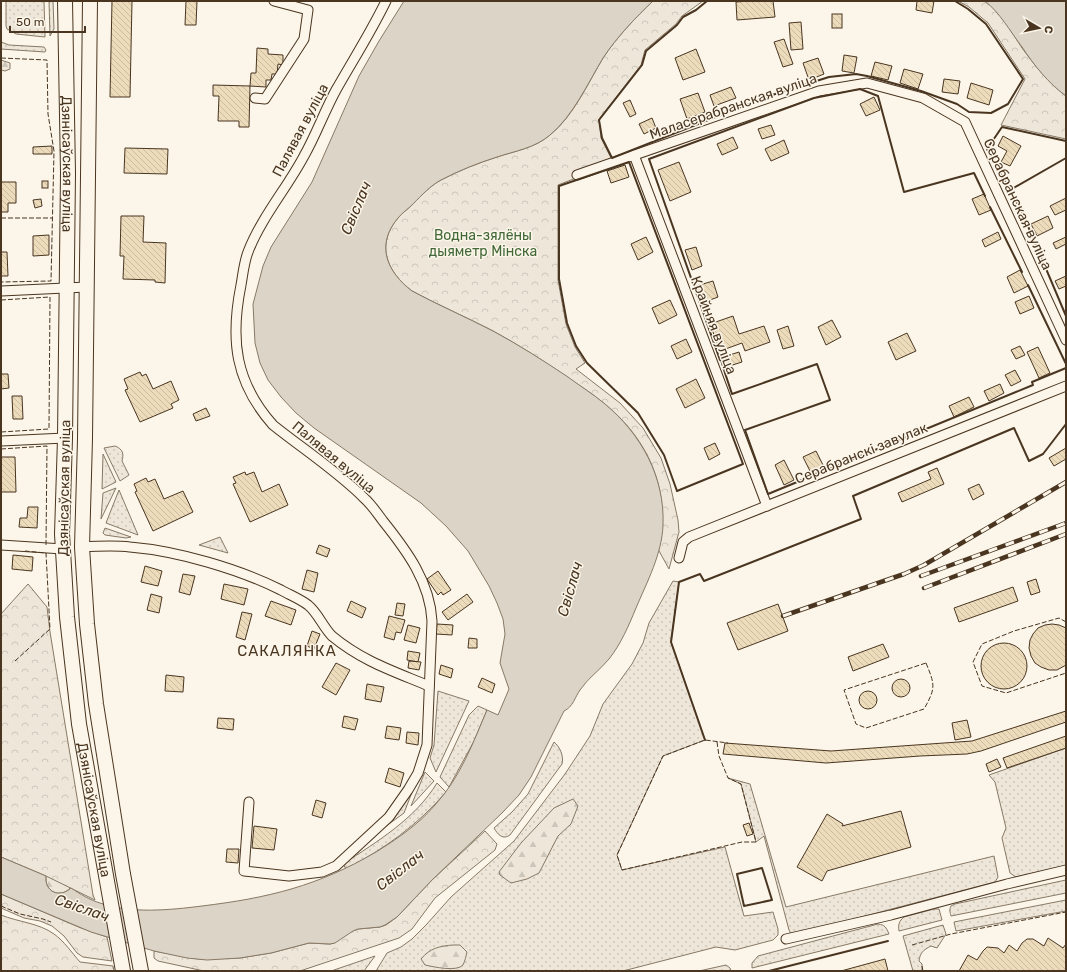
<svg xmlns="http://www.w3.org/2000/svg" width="1067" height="972" font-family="Rubik,sans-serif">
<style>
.grass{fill:url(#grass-dots);stroke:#887966}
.forest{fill:url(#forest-firs);stroke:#887966}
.park{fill:url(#park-crowns);stroke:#887966}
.water{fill:#dcd4c6;stroke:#887966}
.building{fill:url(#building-back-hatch);stroke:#4a3520}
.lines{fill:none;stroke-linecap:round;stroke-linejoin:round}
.street-casing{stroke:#4a3520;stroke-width:11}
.primary-casing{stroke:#4a3520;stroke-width:16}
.street{stroke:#fbf6e9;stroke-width:9}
.primary{stroke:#fbf6e9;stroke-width:14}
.rail-casing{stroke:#4a3520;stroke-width:4.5}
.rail{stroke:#fbf6e9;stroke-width:3;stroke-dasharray:9;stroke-linecap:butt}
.fence{stroke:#4a3520;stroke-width:1;stroke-dasharray:5 2;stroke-linecap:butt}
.wall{stroke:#4a3520;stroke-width:2}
.labels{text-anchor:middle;stroke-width:3;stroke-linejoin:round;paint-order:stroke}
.street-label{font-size:14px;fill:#4a3520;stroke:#fbf6e9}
.park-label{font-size:14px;fill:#436837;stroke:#fbf6e9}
.water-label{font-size:15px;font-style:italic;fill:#4a3520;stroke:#fbf6e9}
.neighbourhood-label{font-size:15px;letter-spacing:1px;fill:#4a3520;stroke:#fbf6e9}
</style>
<defs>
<pattern id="grass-dots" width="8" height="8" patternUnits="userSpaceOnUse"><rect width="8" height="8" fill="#ede6d9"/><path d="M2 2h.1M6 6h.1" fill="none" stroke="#cdc6ba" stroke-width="1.8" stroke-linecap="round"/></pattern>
<pattern id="forest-firs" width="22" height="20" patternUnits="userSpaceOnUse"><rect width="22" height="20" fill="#ede6d9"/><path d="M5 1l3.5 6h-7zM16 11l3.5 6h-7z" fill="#cdc6ba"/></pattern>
<pattern id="park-crowns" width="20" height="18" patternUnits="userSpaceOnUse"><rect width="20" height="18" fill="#ede6d9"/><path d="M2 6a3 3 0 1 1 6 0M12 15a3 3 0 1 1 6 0" fill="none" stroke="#cdc6ba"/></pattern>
<pattern id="building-back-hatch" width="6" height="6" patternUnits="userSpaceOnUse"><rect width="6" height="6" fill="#ecdcbc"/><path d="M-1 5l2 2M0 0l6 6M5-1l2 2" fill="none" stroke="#ccbda1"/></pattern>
</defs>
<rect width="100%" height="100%" fill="#fbf6e9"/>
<g class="grass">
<polygon points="6,1 44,1 45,37 16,34 7,29 6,26"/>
<polygon points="49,1 53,1 54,29 50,36"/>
<polygon points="1,42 9,45 44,47 46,50 45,52 1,49"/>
<path d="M115 446C123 449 124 454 122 461L129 475 120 481 104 448Z"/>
<polygon points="103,454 116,482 102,489"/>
<polygon points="116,488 101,519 103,493"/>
<polygon points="119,490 138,535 106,523"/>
<polygon points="105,528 131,537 126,538 105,535 103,533"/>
<polygon points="220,537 228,553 199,545"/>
<polygon points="673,581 679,582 671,642 705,740 663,756 617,855 622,870 725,847 744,916 773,912 778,929 778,935 773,940 735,950 716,947 623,971 376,971 387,953 401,947 412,939 426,925 451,897 514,841 565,774 590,736 603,704 632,664 643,643 649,623"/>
<polygon points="438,691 469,701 436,772 430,758 434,745"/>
<polygon points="478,706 487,710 474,741 449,787 440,777 469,715"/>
<path d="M554 742C560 747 564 756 562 764L510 835C503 840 498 835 494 828L512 812 528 794Z"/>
<polygon points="1066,748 1066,866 1016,877 1010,873 1002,838 1006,828 995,782 989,775"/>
<polygon points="425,772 434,781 411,806"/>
<polygon points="728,778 750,784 786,907 994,856 998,877 995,882 796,934 791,934 789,930 764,836 756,842 741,784"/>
<path d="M437 783 446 792C418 825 384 849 346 869L343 864C378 841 415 819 437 783Z"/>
<polygon points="414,787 404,813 378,832 403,805"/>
<path d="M1066 880V893L951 916C950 912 949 910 951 906L955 904Z"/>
<polygon points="1066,900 1066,911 956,931 954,922"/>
<path d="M934 909H939L942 920 899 931C898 925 899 921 904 917Z"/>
<path d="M878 924C885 925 886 927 889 934L752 968V963L758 956Z"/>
<path d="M943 925 946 934 937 948 931 946C923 950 920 953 919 961L922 964V971H913L903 936Z"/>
<polygon points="375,956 364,971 331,971"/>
<polygon points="726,965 730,968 731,971 699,971"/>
</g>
<g class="forest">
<polygon points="1,60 10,63 10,69 5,71 1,70"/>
<polygon points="573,799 578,806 571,824 558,836 539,873 527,879 511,883 500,875 499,872 521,843 554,808"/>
<path d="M48 871 73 884C62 903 39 890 48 871Z"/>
<path d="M453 945H460L467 952C466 956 465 961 463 965 457 972 434 967 425 965L421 959C430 948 440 946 453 945Z"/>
</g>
<g class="park">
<path d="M653 1H703L682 16 676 24 645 50 641 65 599 119 601 138 611 158 577 173 576 178 558 185V280L566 324 575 347 585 363 576 369 620 403 643 428 661 458 670 484 678 520 679 532 669 569 658 549C671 498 653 448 614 412 600 399 584 388 568 378 544 361 519 345 493 331 466 317 438 305 412 291 387 272 375 245 398 218 402 213 408 209 413 204 422 195 430 186 441 180 458 171 478 163 497 157 515 151 535 148 550 135 573 117 588 83 603 58 617 37 635 18 653 1Z"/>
<path d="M958 1C965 1 981 0 986 2 998 8 1014 36 1022 48 1035 66 1049 83 1066 96V139L1001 125 1025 79 988 23 969 7Z"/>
<polygon points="28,584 47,607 50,632 93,895 95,900 46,876 1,857 1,614"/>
<polygon points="485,831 497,844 495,850 435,898 412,929 399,938 300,971 204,971 158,961 154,958 154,951 198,959 240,958 271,953 309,943 330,944 334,943 348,933 358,929 380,927 386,925 397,917 432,880"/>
<polygon points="1,894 81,928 107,937 112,961 83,957 77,953 64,936 52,926 40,921 24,918 1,908"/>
<path d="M1 915C18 922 39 923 54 934 64 941 72 953 80 962L113 966 114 971H1Z"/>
</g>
<g class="water">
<path d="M404 1H653C635 18 617 37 603 58 588 83 573 116 550 135 535 148 515 151 497 157 478 163 458 171 441 180 430 186 422 195 413 204 408 209 402 213 398 218 375 245 387 272 412 291 438 305 466 317 493 331 519 345 544 361 568 377 580 386 593 394 605 404 641 434 665 477 663 525 662 554 647 582 636 608 629 625 621 644 609 659 600 670 588 678 580 690 575 697 573 707 564 711L531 777 519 795 503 812 432 880 397 917 385 925 380 927 358 929 353 931 335 943 330 944 309 943 271 953 240 958 207 960 187 958 154 951 91 932 1 894V857L46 876C44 891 59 899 71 888 80 894 90 900 100 903 130 914 171 910 202 906 268 898 318 886 376 852 397 839 419 824 435 805 460 778 473 743 487 710L498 715 509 689 500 663 505 634 503 619 497 603 489 586 468 551 446 526 421 503 314 428 296 413 281 397 268 380 260 363 255 343 253 304 263 266 271 247 312 182 359 76 379 41Z"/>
<path d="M985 1H1066V96C1048 83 1034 65 1022 47 1010 31 1000 13 985 1Z"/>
</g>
<g class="building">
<polygon points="112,1 132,1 130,97 110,97"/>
<polygon points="186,1 197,1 196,25 185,25"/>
<polygon points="749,1 773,1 775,17 737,20 736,2"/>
<polygon points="917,1 934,1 932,13 916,10"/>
<rect x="832" y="14" width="10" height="14"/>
<polygon points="801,22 803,49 791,50 789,23"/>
<polygon points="784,39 793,64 783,67 774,42"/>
<polygon points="257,48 268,49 268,54 283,55 283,65 278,64 277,74 272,74 271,80 266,80 266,87 250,86 251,73 256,73"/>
<polygon points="696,49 705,72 683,80 675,58"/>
<polygon points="844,55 857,57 854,73 842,71"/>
<polygon points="818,58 824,74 809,80 803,63"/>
<polygon points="875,62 892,66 888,80 871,76"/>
<polygon points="904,69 923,74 918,89 900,83"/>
<polygon points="944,79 960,81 958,94 942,92"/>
<polygon points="971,83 993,90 989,105 967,98"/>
<polygon points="213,85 250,86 249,127 239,127 239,121 218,121 219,96 213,96"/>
<polygon points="731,87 736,98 714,106 710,95"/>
<polygon points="698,93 705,112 687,119 680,99"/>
<polygon points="874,97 880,110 866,116 860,104"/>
<polygon points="630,100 636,114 630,117 623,103"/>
<polygon points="652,118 656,128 644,134 639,124"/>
<polygon points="771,125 775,135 762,139 758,129"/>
<polygon points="1003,136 1021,146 1010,166 1001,162 1007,151 998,146"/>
<polygon points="733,137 738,148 722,155 717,144"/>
<polygon points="784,140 789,153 771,161 765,149"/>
<polygon points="52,146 52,154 33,154 33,147"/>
<polygon points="125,148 168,149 167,174 124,173"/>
<polygon points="679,162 691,192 670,201 658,170"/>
<polygon points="625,165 629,177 611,183 607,171"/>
<rect x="42" y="181" width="6" height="7"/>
<polygon points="1,182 16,182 16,203 8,203 8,212 1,212"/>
<polygon points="984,194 991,210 979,215 972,199"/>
<polygon points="1066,198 1066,210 1055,215 1050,206"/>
<polygon points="41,199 42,206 35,208 33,200"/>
<polygon points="121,216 144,216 143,242 166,243 165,283 155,282 155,280 123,279 124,256 120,256"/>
<polygon points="1048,216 1053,228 1037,236 1031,224"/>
<polygon points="998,232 1001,239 985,247 982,240"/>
<polygon points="49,235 49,255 33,256 33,236"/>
<polygon points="646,237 653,252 638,260 631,244"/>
<polygon points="1066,237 1066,244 1056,249 1053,243"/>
<polygon points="696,247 702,266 692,270 685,250"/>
<polygon points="1,252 7,252 8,276 1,276"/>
<polygon points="1020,270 1028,286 1014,293 1007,277"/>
<polygon points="1066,276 1066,286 1059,289 1055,281"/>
<polygon points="713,281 718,297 702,303 696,286"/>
<polygon points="1029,296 1034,308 1020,314 1015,302"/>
<polygon points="670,300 677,315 659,324 652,308"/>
<polygon points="733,316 739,334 764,326 770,342 745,351 742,343 720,351 710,324"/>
<polygon points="832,320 841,337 826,345 818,327"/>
<polygon points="788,326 794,346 783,349 777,330"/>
<polygon points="907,333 916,351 896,360 888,342"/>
<polygon points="686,339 692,352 677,359 671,346"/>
<polygon points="1020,346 1025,355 1016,359 1011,350"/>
<polygon points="1038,347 1050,373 1039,378 1027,352"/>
<polygon points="739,352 742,362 723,368 720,358"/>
<polygon points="1015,370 1021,381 1011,386 1005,375"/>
<polygon points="140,372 142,376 146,374 153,389 171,381 179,400 171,404 173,408 140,422 125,390 128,389 124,379"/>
<polygon points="1,374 8,374 9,388 1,389"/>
<polygon points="696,379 705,398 685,408 676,389"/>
<polygon points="1000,384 1004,393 989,401 984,391"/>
<polygon points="12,396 22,396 23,419 13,419"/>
<polygon points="969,397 974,407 954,417 949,406"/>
<polygon points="206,408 210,416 196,421 193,414"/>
<polygon points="715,443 720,454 709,460 704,448"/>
<polygon points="1066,448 1066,459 1054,466 1049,458"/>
<polygon points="816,451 825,469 812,475 803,457"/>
<polygon points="1,457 15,457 16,492 1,492"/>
<polygon points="784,460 794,480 784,485 775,465"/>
<polygon points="937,468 944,484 902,502 898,493 931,479 928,472"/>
<polygon points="245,472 246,475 254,472 262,492 279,484 288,505 250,522 233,484 236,483 233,477"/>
<polygon points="146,478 148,482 155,479 164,499 183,491 193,512 153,531 135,492 137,491 134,484"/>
<polygon points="979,484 984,494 973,500 968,489"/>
<polygon points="28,507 38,507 37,528 19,527 20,518 27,518"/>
<polygon points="319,545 330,549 327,557 316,553"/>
<polygon points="13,555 33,557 32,571 12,569"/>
<polygon points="145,566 162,571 158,586 141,582"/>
<polygon points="307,570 318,573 314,592 302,589"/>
<polygon points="438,571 451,590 443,595 441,592 438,595 427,579"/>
<polygon points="183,574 195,576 190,595 179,592"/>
<polygon points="1036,579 1040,592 1031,595 1027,582"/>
<polygon points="224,584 248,589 244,605 221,599"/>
<polygon points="1013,587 1018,601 959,622 954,608"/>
<polygon points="151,594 162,597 159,613 147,610"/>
<polygon points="467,594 473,602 448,620 442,612"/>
<polygon points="271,601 296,610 291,625 265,616"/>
<polygon points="351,601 366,608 362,618 347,611"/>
<polygon points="397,603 405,604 403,616 395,615"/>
<polygon points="778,604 788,631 738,650 727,623"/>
<polygon points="242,612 252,614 245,640 236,637"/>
<polygon points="389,616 405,620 401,633 396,632 394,640 384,637"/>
<polygon points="437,624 453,625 452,635 436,634"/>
<polygon points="1052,624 1059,625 1066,628 1066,665 1057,670 1049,670 1041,667 1035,663 1031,656 1029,648 1030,640 1033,634 1038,628 1045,625"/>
<polygon points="408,625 420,628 416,643 404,640"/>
<polygon points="312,631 320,634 314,649 307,646"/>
<polygon points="469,638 477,639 477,648 468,648"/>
<circle cx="1004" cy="666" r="23"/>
<polygon points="883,644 889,657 853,671 848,657"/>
<polygon points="408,651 420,653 418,662 407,660"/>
<polygon points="409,661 421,662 419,670 408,668"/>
<polygon points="336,663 350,670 336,695 322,687"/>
<polygon points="441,665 453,669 451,678 439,674"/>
<polygon points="166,675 184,677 183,692 165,691"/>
<polygon points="482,678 495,684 492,693 478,687"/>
<circle cx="901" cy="688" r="9"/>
<polygon points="367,684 384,687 381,702 365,699"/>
<circle cx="868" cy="700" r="9"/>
<polygon points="1066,711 1066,722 981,751 967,754 920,756 826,763 723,754 725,743 831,751 972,741"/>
<polygon points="344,716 358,719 355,730 342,727"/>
<polygon points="218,718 234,719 233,730 217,728"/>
<polygon points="967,720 971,737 955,740 952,723"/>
<polygon points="387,726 401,728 399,740 385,738"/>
<polygon points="407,732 419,733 418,745 406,743"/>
<polygon points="1066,736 1066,748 1007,768 1003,758"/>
<polygon points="997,759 1001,767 989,772 986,764"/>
<polygon points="389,768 404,773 400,787 385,782"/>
<polygon points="316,800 326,803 322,818 312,815"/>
<polygon points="901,811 911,847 827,871 822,881 797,867 827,814 843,824 842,826"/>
<polygon points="749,823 753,834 747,836 743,825"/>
<polygon points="254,826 277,829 274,850 252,848"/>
<polygon points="227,849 239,849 238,863 226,862"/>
<polygon points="1048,938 1063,948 1066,944 1066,971 959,971 968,955 977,960 983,951 987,947 998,948 1004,953 1009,945 1017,951 1022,943 1027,939 1033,939 1044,946"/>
<polygon points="885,959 888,971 841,971"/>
</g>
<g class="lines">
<defs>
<g id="street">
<polyline points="255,98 265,99 304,39 308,10 274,1"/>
<polyline points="634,155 767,506"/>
<polyline points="577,175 819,91 867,83 923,98 965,122 1066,340"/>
<polyline points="1,291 87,287"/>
<polyline points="1,441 65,438"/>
<polyline points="1,545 63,549"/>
<path d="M82 547C98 546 114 545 130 547 178 551 239 569 281 590 290 595 300 599 308 605 318 613 323 627 332 636 362 661 393 671 429 686"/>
<polyline points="679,558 683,542 689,537 1066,386"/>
<path d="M249 802 244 871 289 876 322 872 336 866 389 817 408 790 418 773 427 745 432 621C430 582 407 551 383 521 377 513 371 504 364 498 337 471 303 449 273 425 235 382 230 340 241 285 243 274 244 262 248 252 261 218 287 188 304 156 316 135 324 112 336 90 353 60 371 32 386 1"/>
<polyline points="786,939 891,915 1007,884 1066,870"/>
</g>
<g id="primary">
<path id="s1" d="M65 1 68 173 65 438 62 534 67 617 79 724 123 971"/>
<polyline points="90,1 85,439 82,547 87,624 96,704 123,874 141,971"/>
</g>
</defs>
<use href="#street" class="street-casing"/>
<use href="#primary" class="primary-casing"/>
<use href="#street" class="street"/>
<use href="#primary" class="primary"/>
<defs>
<g id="rail">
<polyline points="921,576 1066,523"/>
<polyline points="924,588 1066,534"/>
<polyline points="783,616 904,574 924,565 1066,482"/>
</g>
</defs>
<use href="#rail" class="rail-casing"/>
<use href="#rail" class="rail"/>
<g class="fence">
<polyline points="1,58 47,60 48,114 54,151 51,281 1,282"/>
<polyline points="1,218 52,218"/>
<polyline points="1,300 50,297 49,429 1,432"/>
<polyline points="1,449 47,446 46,545 45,544"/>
<polyline points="1066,622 1059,618 1014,631 982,644 973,662 982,686 1006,693 1066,673"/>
<polyline points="15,661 50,629 46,553 25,551"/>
<path d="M926 663C935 685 936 688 924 709L866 728 856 724 844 690Z"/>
<polyline points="717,742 719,756 728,778 741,784 756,842 742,842 622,870 617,855 663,756 705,740 728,743"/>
<polyline points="1,906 20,914 43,919 51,922"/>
<polyline points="912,945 951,934 1066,912"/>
<polyline points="922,966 923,971"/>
</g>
<g class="wall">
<polyline points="707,1 696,10 683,17 677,25 646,51 642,65 599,120 602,138 612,158 769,96 829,77 856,74 867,76 921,91 957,104 969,112 991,113 1008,104 1023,79 986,24 968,9 955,1"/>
<polyline points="1066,141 1002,127 987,149 1022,212 1066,316"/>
<polygon points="629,162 743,464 677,491 664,455 638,413 587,363 576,346 567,323 559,279 559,186"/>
<polyline points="1010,190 1066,158"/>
<polyline points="990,207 1022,272"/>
<polyline points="1028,285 1066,364"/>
<polyline points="720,360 649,159 814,98 860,89 878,96 904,192 974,173 985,196"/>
<polyline points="723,367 732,394 817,364 830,400 745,430 768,494 1033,385 1032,382 1066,368"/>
<polyline points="705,740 671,642 679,582 700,574 704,581 861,519 853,496 1014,428 1029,461 1043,454 1066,424"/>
<polygon points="762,868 772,900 744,906 737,874"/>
<polyline points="769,971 888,941"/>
</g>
</g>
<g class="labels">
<g class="street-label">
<text transform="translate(733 106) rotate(-19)" y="5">Маласерабранская вуліца</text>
<text transform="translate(300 130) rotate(-62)" y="5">Палявая вуліца</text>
<text dy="5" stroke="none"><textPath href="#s1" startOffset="163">Дзянісаўская вуліца</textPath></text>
<text transform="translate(1018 204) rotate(65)" y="5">Серабранская вуліца</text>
<text transform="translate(714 325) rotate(69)" y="5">Крайняя вуліца</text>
<text transform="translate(861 453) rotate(-22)" y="5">Серабранскі завулак</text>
<text transform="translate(334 457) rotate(40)" y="5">Палявая вуліца</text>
<text transform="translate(64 488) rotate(-89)" y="5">Дзянісаўская вуліца</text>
<text dy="5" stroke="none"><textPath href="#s1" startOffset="811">Дзянісаўская вуліца</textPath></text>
</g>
<g class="park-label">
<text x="483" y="240">Водна-зялёны<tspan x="483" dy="16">дыяметр Мінска</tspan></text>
</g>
<g class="water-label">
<text transform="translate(356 208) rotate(-67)" y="5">Свіслач</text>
<text transform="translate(570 589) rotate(-74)" y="5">Свіслач</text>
<text transform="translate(400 870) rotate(-38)" y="5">Свіслач</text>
<text transform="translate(82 908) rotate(19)" y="5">Свіслач</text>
</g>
<g class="neighbourhood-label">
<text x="287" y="656">САКАЛЯНКА</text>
</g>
</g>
<rect width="1067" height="972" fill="none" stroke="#4a3520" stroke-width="4"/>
<g transform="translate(1039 28) rotate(99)" stroke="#fbf6e9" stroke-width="3" paint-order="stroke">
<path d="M0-3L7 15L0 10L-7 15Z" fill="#4a3520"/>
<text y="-6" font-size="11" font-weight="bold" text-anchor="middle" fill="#4a3520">С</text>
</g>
<path d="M10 26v6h75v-6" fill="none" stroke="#4a3520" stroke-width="2"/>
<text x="16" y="26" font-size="12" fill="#4a3520" stroke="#fbf6e9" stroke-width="3" paint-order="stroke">50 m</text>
</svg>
